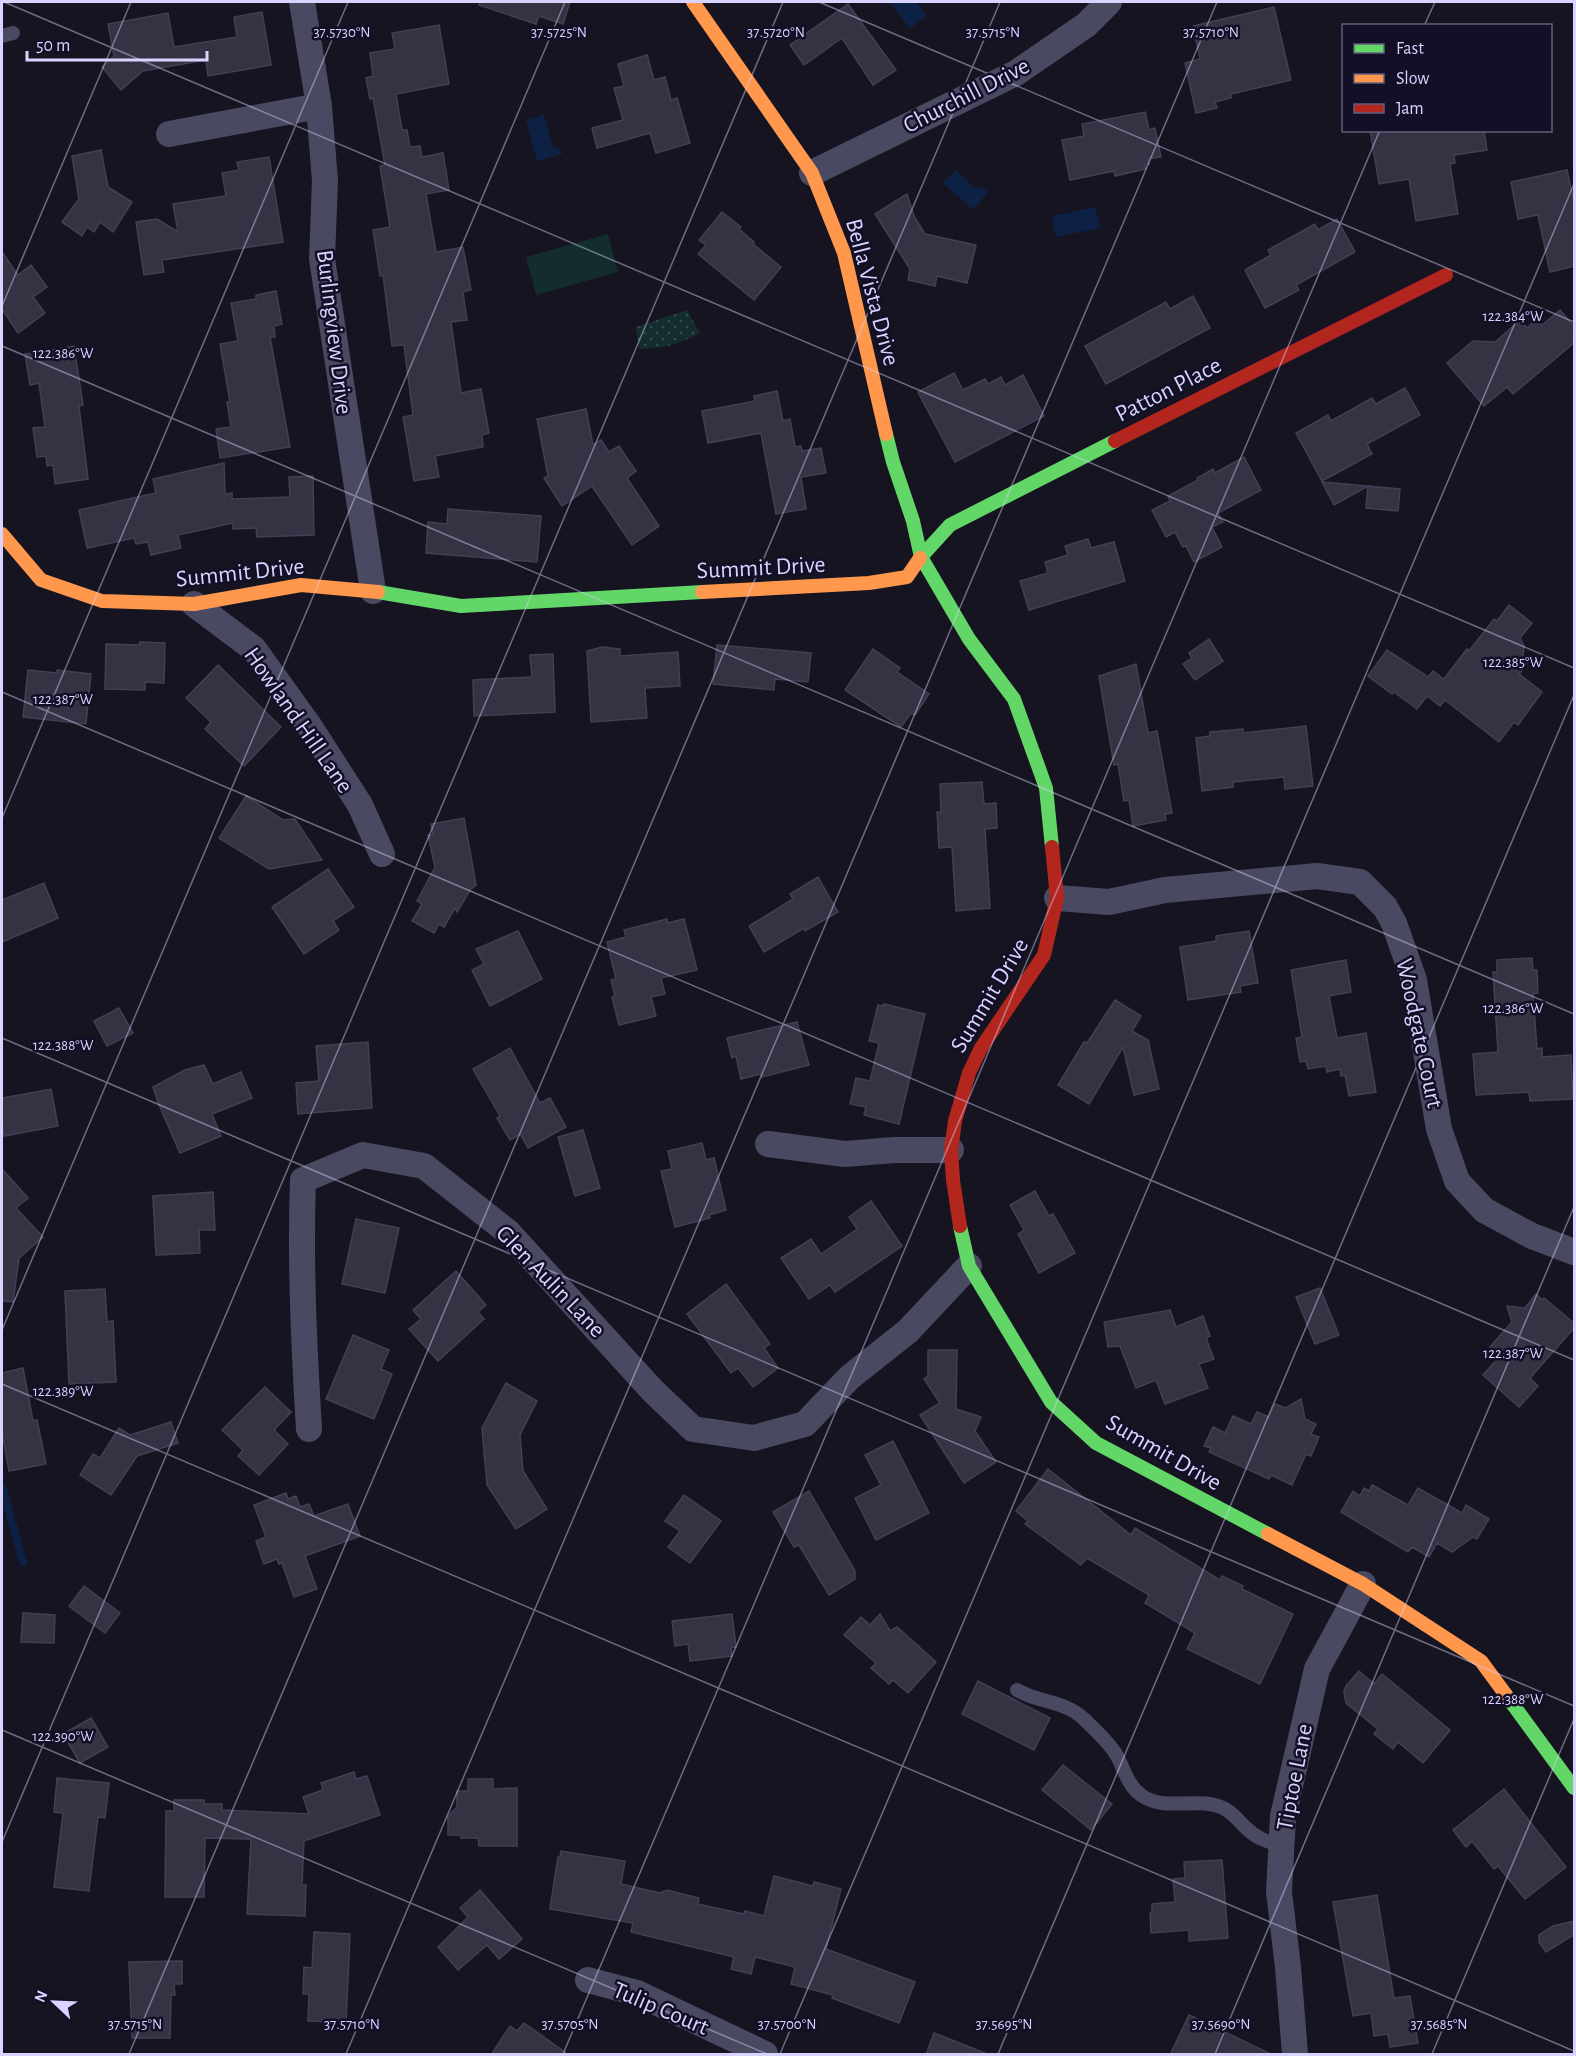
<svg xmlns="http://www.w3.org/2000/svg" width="1576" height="2056" font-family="'Alegreya Sans',sans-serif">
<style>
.park{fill:url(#park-dots)}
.garden{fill:#132c2d}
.water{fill:#0d2144}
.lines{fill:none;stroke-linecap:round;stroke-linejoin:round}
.stream{stroke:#0d2144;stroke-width:8}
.building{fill:#343243;stroke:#433f54;stroke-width:1.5}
.lane{stroke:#4a4962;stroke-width:14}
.street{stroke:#4a4962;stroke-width:26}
.fast{stroke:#63d668;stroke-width:14}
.slow{stroke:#ff974d;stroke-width:14}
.jam{stroke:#b3261e;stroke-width:14}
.ticks{fill:none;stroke:#d9d4ff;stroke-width:1.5;stroke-opacity:0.45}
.labels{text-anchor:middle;stroke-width:5;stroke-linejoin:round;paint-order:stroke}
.street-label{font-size:24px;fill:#d9d4ff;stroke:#130f26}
.ticks-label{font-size:15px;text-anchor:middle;fill:#d9d4ff;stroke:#130f26;stroke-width:5;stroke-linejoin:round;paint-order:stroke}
</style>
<defs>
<pattern id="park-dots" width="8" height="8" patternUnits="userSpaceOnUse" patternTransform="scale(1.5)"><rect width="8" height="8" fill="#132c2d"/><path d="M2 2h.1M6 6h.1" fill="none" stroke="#354a4c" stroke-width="1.8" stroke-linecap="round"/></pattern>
</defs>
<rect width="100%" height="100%" fill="#161421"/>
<path class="park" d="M687 310 700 333C679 344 662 349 639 349L636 327Z"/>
<polygon class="garden" points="608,234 618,272 536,295 526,257"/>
<g class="water">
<polygon points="890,2 916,2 927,16 910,29"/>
<polygon points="544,115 553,147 561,149 562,154 537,161 526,120"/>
<polygon points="955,170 976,189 982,186 988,192 973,210 943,183"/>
<polygon points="1095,207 1100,228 1056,237 1052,216"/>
</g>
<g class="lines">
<polyline class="stream" points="2,1486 23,1562"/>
</g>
<g class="building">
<polygon points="480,2 570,2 563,24 539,16 536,24 479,5"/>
<polygon points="848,4 896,70 873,85 842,38 804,65 790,45"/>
<polygon points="1274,7 1291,80 1231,94 1231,98 1215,102 1217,108 1196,113 1185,63 1200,59 1193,26"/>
<polygon points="262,12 271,65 208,76 206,60 143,71 121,90 102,67 114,56 108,24 168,13 174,47 237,37 234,17"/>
<polygon points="439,25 449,84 396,94 402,130 407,130 410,147 420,146 422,157 443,153 449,190 426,194 436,252 463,247 471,290 463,292 467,320 451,322 461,393 481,389 489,433 482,435 483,447 435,456 439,477 414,481 403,417 413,415 404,345 392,346 383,275 380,276 373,230 390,227 380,166 385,165 373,98 370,99 366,78 373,76 370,53 395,49 392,33"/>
<polygon points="647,55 654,80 665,77 671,100 677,98 690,143 656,153 650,133 597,148 592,128 623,120 614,88 624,86 618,64"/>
<polygon points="1145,112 1149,130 1155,128 1161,157 1148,159 1149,164 1145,164 1146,169 1115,176 1114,171 1070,180 1062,140 1084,136 1082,124"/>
<polygon points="1370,130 1484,130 1487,150 1454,155 1455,163 1450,164 1458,214 1416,221 1409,179 1379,184"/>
<polygon points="101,150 108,187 132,202 113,232 100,222 94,232 87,227 82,236 62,222 79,199 72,156"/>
<polygon points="269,157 283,242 162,260 164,272 144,275 136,222 157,219 178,232 173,204 226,196 222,173 239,170 237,162"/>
<polygon points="1567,170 1575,206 1575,266 1550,272 1538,215 1518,219 1511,182"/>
<polygon points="907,194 914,216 925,234 976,245 967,283 937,276 935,286 908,280 910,269 875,214"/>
<polygon points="722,212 741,227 739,229 754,242 753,244 781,267 754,300 698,254 706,245 699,240"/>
<polygon points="1337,219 1355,252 1296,285 1299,290 1265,308 1245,270 1271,255 1268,250 1315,224 1318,230"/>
<polygon points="2,252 18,275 31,265 47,287 33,297 45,313 18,333 2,309"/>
<polygon points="276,291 282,324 274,326 275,337 270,337 290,447 220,458 216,429 231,427 227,402 230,402 220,344 238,341 231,303 256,299 256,295"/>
<polygon points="1193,296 1210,328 1106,384 1085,346 1166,302 1170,309"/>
<polygon points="1560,310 1575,328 1575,342 1513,394 1507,387 1484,406 1447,363 1473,341 1495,342 1520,320 1527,328 1537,319 1542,325"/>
<polygon points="74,346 83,405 79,406 88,479 55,484 53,465 47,466 46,456 37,457 33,428 45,427 39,383 30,385 25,354"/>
<polygon points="954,373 963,390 985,379 988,384 1001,377 1005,385 1023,375 1044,416 955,462 918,392"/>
<polygon points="1405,388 1420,415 1367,444 1372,454 1322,481 1296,433 1328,415 1331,421 1372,398 1376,404"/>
<polygon points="777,391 783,421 790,419 795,447 801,446 802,451 821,448 826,473 801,477 806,509 776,514 761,433 708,443 702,411 755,401 754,396"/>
<polygon points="586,409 593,445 601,440 609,452 619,446 636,471 627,478 659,526 632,545 592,486 562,506 544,478 548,476 537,419"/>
<polygon points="1244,457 1261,490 1218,513 1223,522 1212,527 1222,547 1194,562 1186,546 1183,547 1175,532 1166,537 1152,510 1170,501 1168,496 1198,480 1197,478 1213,469 1215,473"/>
<polygon points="224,463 225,494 232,493 232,499 290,497 289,477 313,476 314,535 257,537 256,528 233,529 233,523 178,535 181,548 151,555 148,542 136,544 134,538 87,548 79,510 156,493 153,479"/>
<polygon points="1322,482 1400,489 1398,511 1366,508 1368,486 1334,505"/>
<polygon points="448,509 541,516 537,562 426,553 428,522 447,524"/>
<polygon points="1088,539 1091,548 1114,542 1125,581 1029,610 1020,581 1048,573 1045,562 1068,555 1065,546"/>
<polygon points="1509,605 1532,623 1520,638 1524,646 1523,657 1529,661 1519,674 1542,692 1518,725 1514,722 1499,742 1445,700 1440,706 1427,696 1417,709 1394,692 1392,694 1368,676 1387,650 1428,677 1433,671 1444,679 1467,649 1469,651 1494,619 1497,621"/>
<polygon points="1209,639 1223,661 1195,680 1183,664 1192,658 1189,653"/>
<polygon points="140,642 165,643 164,683 145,682 145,690 105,689 106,644 140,645"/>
<polygon points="717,645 811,653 808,682 775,679 774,690 713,684"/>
<polygon points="602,647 620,649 620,656 678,652 680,686 645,688 647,718 591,722 587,651"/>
<polygon points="873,649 900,668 897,672 929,694 915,715 911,713 901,727 845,690"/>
<polygon points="553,654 555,712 474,716 473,680 532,677 530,655"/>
<polygon points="1136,664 1148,733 1157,731 1172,813 1165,814 1166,820 1133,826 1129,800 1124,801 1118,764 1114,765 1099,676"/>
<polygon points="218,665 281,727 244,766 205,729 211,722 186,698"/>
<polygon points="28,670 57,673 57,670 91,674 86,724 23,717"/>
<polygon points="1306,726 1313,786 1285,789 1284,777 1233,782 1233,787 1202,791 1196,738 1210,736 1210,732 1243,729 1243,733"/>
<polygon points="982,782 984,804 996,803 997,828 985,829 990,908 956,911 952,847 939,848 937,812 941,812 940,784"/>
<polygon points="246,796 283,820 295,819 322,860 269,869 219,838"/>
<polygon points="464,818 476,885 470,890 457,912 455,908 444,927 439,924 434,933 412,921 422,904 417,901 435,867 428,835 433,835 431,824"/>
<polygon points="328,869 354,907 333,921 339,930 304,954 272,907"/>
<polygon points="818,877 838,912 805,931 804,928 764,952 749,926 793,899 790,894"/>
<polygon points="44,883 58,918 2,942 2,900"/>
<polygon points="667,919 668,923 684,919 697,970 661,978 665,994 651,997 656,1016 619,1025 612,997 615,996 611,980 616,979 607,942 626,937 624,930"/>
<polygon points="518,931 542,979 490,1006 472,970 484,964 476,949"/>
<polygon points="1249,931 1258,983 1240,986 1241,992 1188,1000 1180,947 1216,941 1216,936"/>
<polygon points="1532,958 1533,970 1537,970 1538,993 1533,994 1537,1049 1542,1048 1542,1057 1571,1055 1573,1099 1530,1101 1529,1092 1476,1095 1473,1054 1498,1052 1493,972 1497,972 1497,960"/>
<polygon points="1346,960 1351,992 1329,996 1337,1038 1366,1033 1376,1092 1349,1096 1345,1075 1341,1076 1340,1069 1327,1072 1326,1066 1308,1069 1306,1061 1300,1062 1296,1038 1302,1037 1291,970"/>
<polygon points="1115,1000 1141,1016 1132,1031 1148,1040 1159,1089 1134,1095 1123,1047 1089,1104 1058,1085 1084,1042 1087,1043"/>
<polygon points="884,1004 925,1014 899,1124 864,1115 866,1107 850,1104 856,1078 870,1081 879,1043 869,1041 878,1005 884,1006"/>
<polygon points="119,1008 133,1033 107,1046 94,1021"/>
<polygon points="797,1022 809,1065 762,1077 761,1074 741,1079 736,1056 732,1058 727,1038"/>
<polygon points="368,1042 372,1108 298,1114 296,1083 319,1081 316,1046"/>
<polygon points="510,1048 540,1103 550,1098 566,1127 528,1148 520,1134 510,1140 497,1118 500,1116 473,1069"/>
<polygon points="204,1065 213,1084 241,1072 252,1098 212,1114 221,1136 180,1153 159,1105 153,1087 185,1070"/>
<polygon points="51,1089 58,1126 4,1136 2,1121 2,1098"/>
<polygon points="583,1130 600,1188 575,1196 558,1137"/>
<polygon points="702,1143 706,1160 714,1158 726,1210 709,1215 710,1218 675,1227 661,1171 672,1169 668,1151"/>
<polygon points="2,1169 28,1198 16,1208 43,1237 19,1258 13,1302 2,1301"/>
<polygon points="1035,1191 1049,1216 1053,1214 1075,1253 1039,1273 1018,1234 1024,1230 1010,1205"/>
<polygon points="213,1192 215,1230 199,1230 200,1253 156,1255 153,1196"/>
<polygon points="871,1201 902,1246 835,1292 830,1285 809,1299 781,1258 811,1239 821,1254 857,1229 849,1217"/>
<polygon points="356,1219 399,1228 385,1293 342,1284"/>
<polygon points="456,1271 486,1305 478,1312 484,1319 438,1361 409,1329 421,1319 413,1310"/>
<polygon points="726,1284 770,1344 764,1348 778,1368 753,1387 738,1368 731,1373 687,1314"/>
<polygon points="1320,1288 1339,1335 1315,1344 1296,1297"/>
<polygon points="105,1289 107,1322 113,1321 116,1382 69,1384 65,1291"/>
<polygon points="1536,1294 1542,1300 1544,1298 1575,1324 1575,1327 1530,1378 1538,1386 1519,1407 1483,1375 1500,1356 1490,1347 1512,1322 1507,1306 1525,1308"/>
<polygon points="1170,1310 1176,1327 1203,1316 1210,1336 1206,1338 1214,1359 1199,1364 1208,1388 1165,1404 1156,1380 1136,1388 1120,1346 1108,1347 1104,1322"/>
<polygon points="353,1335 389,1350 381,1369 392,1374 374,1419 326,1399"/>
<polygon points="928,1350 957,1350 956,1409 981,1417 975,1431 996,1462 964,1483 920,1415 940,1403 924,1379 928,1376"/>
<polygon points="23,1368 33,1421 37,1420 46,1464 9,1471 2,1432 2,1373"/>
<polygon points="506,1383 537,1401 520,1435 523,1471 547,1509 516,1529 487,1485 482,1428"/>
<polygon points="265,1387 291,1412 274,1430 288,1444 259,1475 238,1456 243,1450 222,1430"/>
<polygon points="1301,1399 1305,1419 1316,1424 1311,1434 1319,1437 1311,1456 1306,1454 1292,1485 1271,1475 1269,1479 1209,1452 1211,1448 1204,1446 1213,1427 1225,1433 1233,1416 1251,1424 1257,1412 1269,1417 1275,1404 1286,1408"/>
<polygon points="171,1422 178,1443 137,1456 111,1495 80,1475 93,1454 100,1458 119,1428 130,1435"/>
<polygon points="893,1441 929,1513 876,1540 855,1498 881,1485 865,1455"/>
<polygon points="1048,1469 1131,1535 1135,1528 1220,1580 1222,1576 1243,1586 1242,1589 1293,1614 1260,1684 1187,1649 1195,1633 1145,1603 1149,1595 1087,1558 1081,1565 1025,1524 1028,1521 1016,1511"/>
<polygon points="1372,1485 1408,1505 1418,1488 1462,1513 1466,1505 1489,1519 1477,1539 1473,1537 1452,1552 1437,1543 1429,1557 1412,1547 1408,1552 1341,1512 1353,1491 1360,1496 1364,1488 1369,1491"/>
<polygon points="809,1491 855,1571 855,1579 829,1595 799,1545 794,1547 773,1512"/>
<polygon points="286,1493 288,1499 296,1496 300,1507 309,1504 314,1516 348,1504 360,1536 305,1556 317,1589 294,1597 282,1563 279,1564 277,1559 264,1564 256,1541 266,1537 254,1505"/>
<polygon points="684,1495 721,1521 690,1563 668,1547 680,1531 665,1521"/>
<polygon points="84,1586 120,1613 105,1633 69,1606"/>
<polygon points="23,1613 55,1615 54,1643 21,1642"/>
<polygon points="732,1614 736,1647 731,1648 732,1656 690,1661 688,1644 675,1646 672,1621"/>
<polygon points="880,1614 890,1631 897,1627 936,1662 908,1693 893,1680 889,1684 871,1668 876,1663 844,1635 861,1617 870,1625"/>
<polygon points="1359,1671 1374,1684 1382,1674 1450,1730 1423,1763 1398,1742 1393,1749 1374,1734 1378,1729 1346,1703 1344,1692 1346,1686"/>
<polygon points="978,1681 1050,1718 1034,1750 962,1714"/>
<polygon points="91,1718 108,1747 80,1763 63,1734"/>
<polygon points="1063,1765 1112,1804 1091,1830 1042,1790"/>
<polygon points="354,1772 356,1779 367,1776 380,1815 304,1841 302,1885 306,1885 305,1916 247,1914 251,1839 205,1838 204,1897 165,1897 166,1811 174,1811 174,1800 204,1800 204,1804 222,1804 222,1810 309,1814 303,1797 323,1790 321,1783"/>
<polygon points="57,1778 109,1783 105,1818 98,1817 89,1891 54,1887 63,1813 54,1812"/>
<polygon points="468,1779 493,1779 493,1789 517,1788 517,1846 479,1846 478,1838 461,1838 461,1835 448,1835 448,1816 457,1807 457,1791 468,1791"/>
<polygon points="1504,1789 1566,1867 1525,1899 1498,1866 1494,1869 1472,1841 1466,1847 1453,1830"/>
<polygon points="561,1851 625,1861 621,1884 660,1893 667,1890 699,1898 698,1904 744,1914 745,1911 764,1916 774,1876 813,1886 814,1882 841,1889 826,1949 915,1982 899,2023 832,1998 833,1995 791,1984 795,1967 755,1957 751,1974 731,1969 734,1957 631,1932 633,1923 550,1909 558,1857 560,1857"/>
<polygon points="1222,1860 1228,1938 1189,1941 1189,1930 1151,1933 1150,1913 1152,1913 1152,1904 1175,1902 1173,1879 1185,1878 1184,1862"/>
<polygon points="480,1890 522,1939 499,1959 487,1945 458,1970 438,1947 468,1917 460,1908"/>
<polygon points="1377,1895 1394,1998 1410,1996 1418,2043 1390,2047 1388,2034 1374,2036 1371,2013 1353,2016 1333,1902"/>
<polygon points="1575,1921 1575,1934 1546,1952 1539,1942 1539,1935 1553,1926"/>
<polygon points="314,1932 350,1934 346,2022 308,2021 309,1994 303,1994 304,1967 312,1968"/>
<polygon points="182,1961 182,1984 174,1984 175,1995 171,1995 170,2038 132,2038 129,1962"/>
<polygon points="1189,2015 1273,2055 1170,2055"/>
<polygon points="524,2023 569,2055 491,2055 510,2026 517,2031"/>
<polygon points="934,2033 985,2053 985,2055 926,2055"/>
</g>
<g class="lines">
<g class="lane">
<polyline points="2,36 13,33"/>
<path d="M1017 1690C1039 1703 1064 1700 1084 1719 1095 1730 1110 1743 1117 1756 1124 1769 1128 1786 1141 1795 1165 1813 1199 1795 1225 1809 1234 1814 1238 1820 1245 1827 1256 1838 1267 1842 1281 1845"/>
</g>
<g class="street">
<polyline points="302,2 319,106 325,181 322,259 373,591"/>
<polyline points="169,134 319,106"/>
<polyline points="812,173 1016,73 1086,25 1109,2"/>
<polyline points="194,604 254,649 310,727 360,805 382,854"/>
<polyline points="1057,898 1109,902 1165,890 1317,876 1360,882 1385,907 1394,923 1414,980 1439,1129 1457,1181 1484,1210 1532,1236 1574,1252"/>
<polyline points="768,1144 845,1154 894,1150 951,1150"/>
<path d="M309 1429C304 1346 300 1263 303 1180L363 1155 424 1166 508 1232 653 1391 693 1429 754 1438 805 1424 850 1377 908 1331 969 1266"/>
<polyline points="588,1980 637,1993 765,2054"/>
<polyline points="1295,2054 1288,1967 1279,1892 1283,1816 1317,1669 1363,1584"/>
</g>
<g class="fast">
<polyline points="886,434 893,462 913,521 921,557 969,639 1014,699 1046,788 1052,847"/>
<polyline points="920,558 950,525 1115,441"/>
<polyline points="378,592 461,606 702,592"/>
<polyline points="960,1226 969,1266 1051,1402 1096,1443 1268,1534"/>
<polyline points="1506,1695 1574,1788"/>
</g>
<g class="slow">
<polyline points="693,2 812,173 844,253 886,434"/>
<polyline points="2,534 41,580 102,601 194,604 301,585 378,592"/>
<polyline points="702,592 869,583 907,577 920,558"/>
<polyline points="1268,1534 1363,1584 1481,1661 1506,1695"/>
</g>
<g class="jam">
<polyline points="1115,441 1446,275"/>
<polyline points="960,1226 953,1180 951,1150 955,1121 969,1073 981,1048 1044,955 1057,898 1052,847"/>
</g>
</g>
<path class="ticks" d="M4 2 1574 668M819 2 1574 322M1424 26 1435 2M2 306 131 2M2 346 1574 1014M2 692 1574 1360M2 818 348 2M2 1038 1574 1706M2 1330 565 2M2 1384 1574 2051M2 1730 767 2054M2 1842 783 2M129 2054 1000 2M346 2054 1217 2M563 2054 1380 130M780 2054 1574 184M998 2054 1574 695M1215 2054 1574 1207M1432 2054 1574 1719"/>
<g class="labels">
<g class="street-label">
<text transform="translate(966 95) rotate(-27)" y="8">Churchill Drive</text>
<text transform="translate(873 292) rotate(75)" y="8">Bella Vista Drive</text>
<text transform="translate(335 332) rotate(83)" y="8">Burlingview Drive</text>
<text transform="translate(1168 389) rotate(-27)" y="8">Patton Place</text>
<text transform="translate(761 567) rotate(-3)" y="8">Summit Drive</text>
<text transform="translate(240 572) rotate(-6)" y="8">Summit Drive</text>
<text transform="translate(299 720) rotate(55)" y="8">Howland Hill Lane</text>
<text transform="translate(989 995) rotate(-59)" y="8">Summit Drive</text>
<text transform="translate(1420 1033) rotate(78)" y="8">Woodgate Court</text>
<text transform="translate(551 1281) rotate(46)" y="8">Glen Aulin Lane</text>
<text transform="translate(1164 1452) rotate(30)" y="8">Summit Drive</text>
<text transform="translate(1294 1777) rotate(-79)" y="8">Tiptoe Lane</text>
<text transform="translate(661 2008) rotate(23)" y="8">Tulip Court</text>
</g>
</g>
<g class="ticks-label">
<text x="559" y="37">37.5725°N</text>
<text x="776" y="37">37.5720°N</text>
<text x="342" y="37">37.5730°N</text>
<text x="993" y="37">37.5715°N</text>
<text x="1211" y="37">37.5710°N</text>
<text x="1513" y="321">122.384°W</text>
<text x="63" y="358">122.386°W</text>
<text x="1513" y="667">122.385°W</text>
<text x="63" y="704">122.387°W</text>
<text x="1513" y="1013">122.386°W</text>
<text x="63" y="1050">122.388°W</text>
<text x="1513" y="1358">122.387°W</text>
<text x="63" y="1396">122.389°W</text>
<text x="1513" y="1704">122.388°W</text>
<text x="63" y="1741">122.390°W</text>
<text x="135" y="2029">37.5715°N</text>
<text x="352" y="2029">37.5710°N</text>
<text x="570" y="2029">37.5705°N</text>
<text x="787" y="2029">37.5700°N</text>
<text x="1004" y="2029">37.5695°N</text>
<text x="1221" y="2029">37.5690°N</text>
<text x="1439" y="2029">37.5685°N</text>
</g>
<rect width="1576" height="2056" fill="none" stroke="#d9d4ff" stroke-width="6"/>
<rect x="1342" y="24" width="210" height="108" fill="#130f26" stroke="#625e7d" stroke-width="1.5"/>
<rect x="1354" y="44" width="30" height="9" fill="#63d668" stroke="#625e7d" stroke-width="1.5"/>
<text x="1396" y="54" font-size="18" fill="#d9d4ff">Fast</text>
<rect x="1354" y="74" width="30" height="9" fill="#ff974d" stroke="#625e7d" stroke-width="1.5"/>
<text x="1396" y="84" font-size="18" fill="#d9d4ff">Slow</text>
<rect x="1354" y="104" width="30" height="9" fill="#b3261e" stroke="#625e7d" stroke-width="1.5"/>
<text x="1396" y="114" font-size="18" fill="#d9d4ff">Jam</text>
<g transform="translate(54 2002) rotate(293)" stroke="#130f26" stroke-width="4.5" paint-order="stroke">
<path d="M0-4.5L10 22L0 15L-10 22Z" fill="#d9d4ff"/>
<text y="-9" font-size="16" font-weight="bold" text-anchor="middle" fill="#d9d4ff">N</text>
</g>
<path d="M27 51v9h180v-9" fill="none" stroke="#d9d4ff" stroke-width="3"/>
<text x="36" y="51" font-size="18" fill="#d9d4ff" stroke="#130f26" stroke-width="4.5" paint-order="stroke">50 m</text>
</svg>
